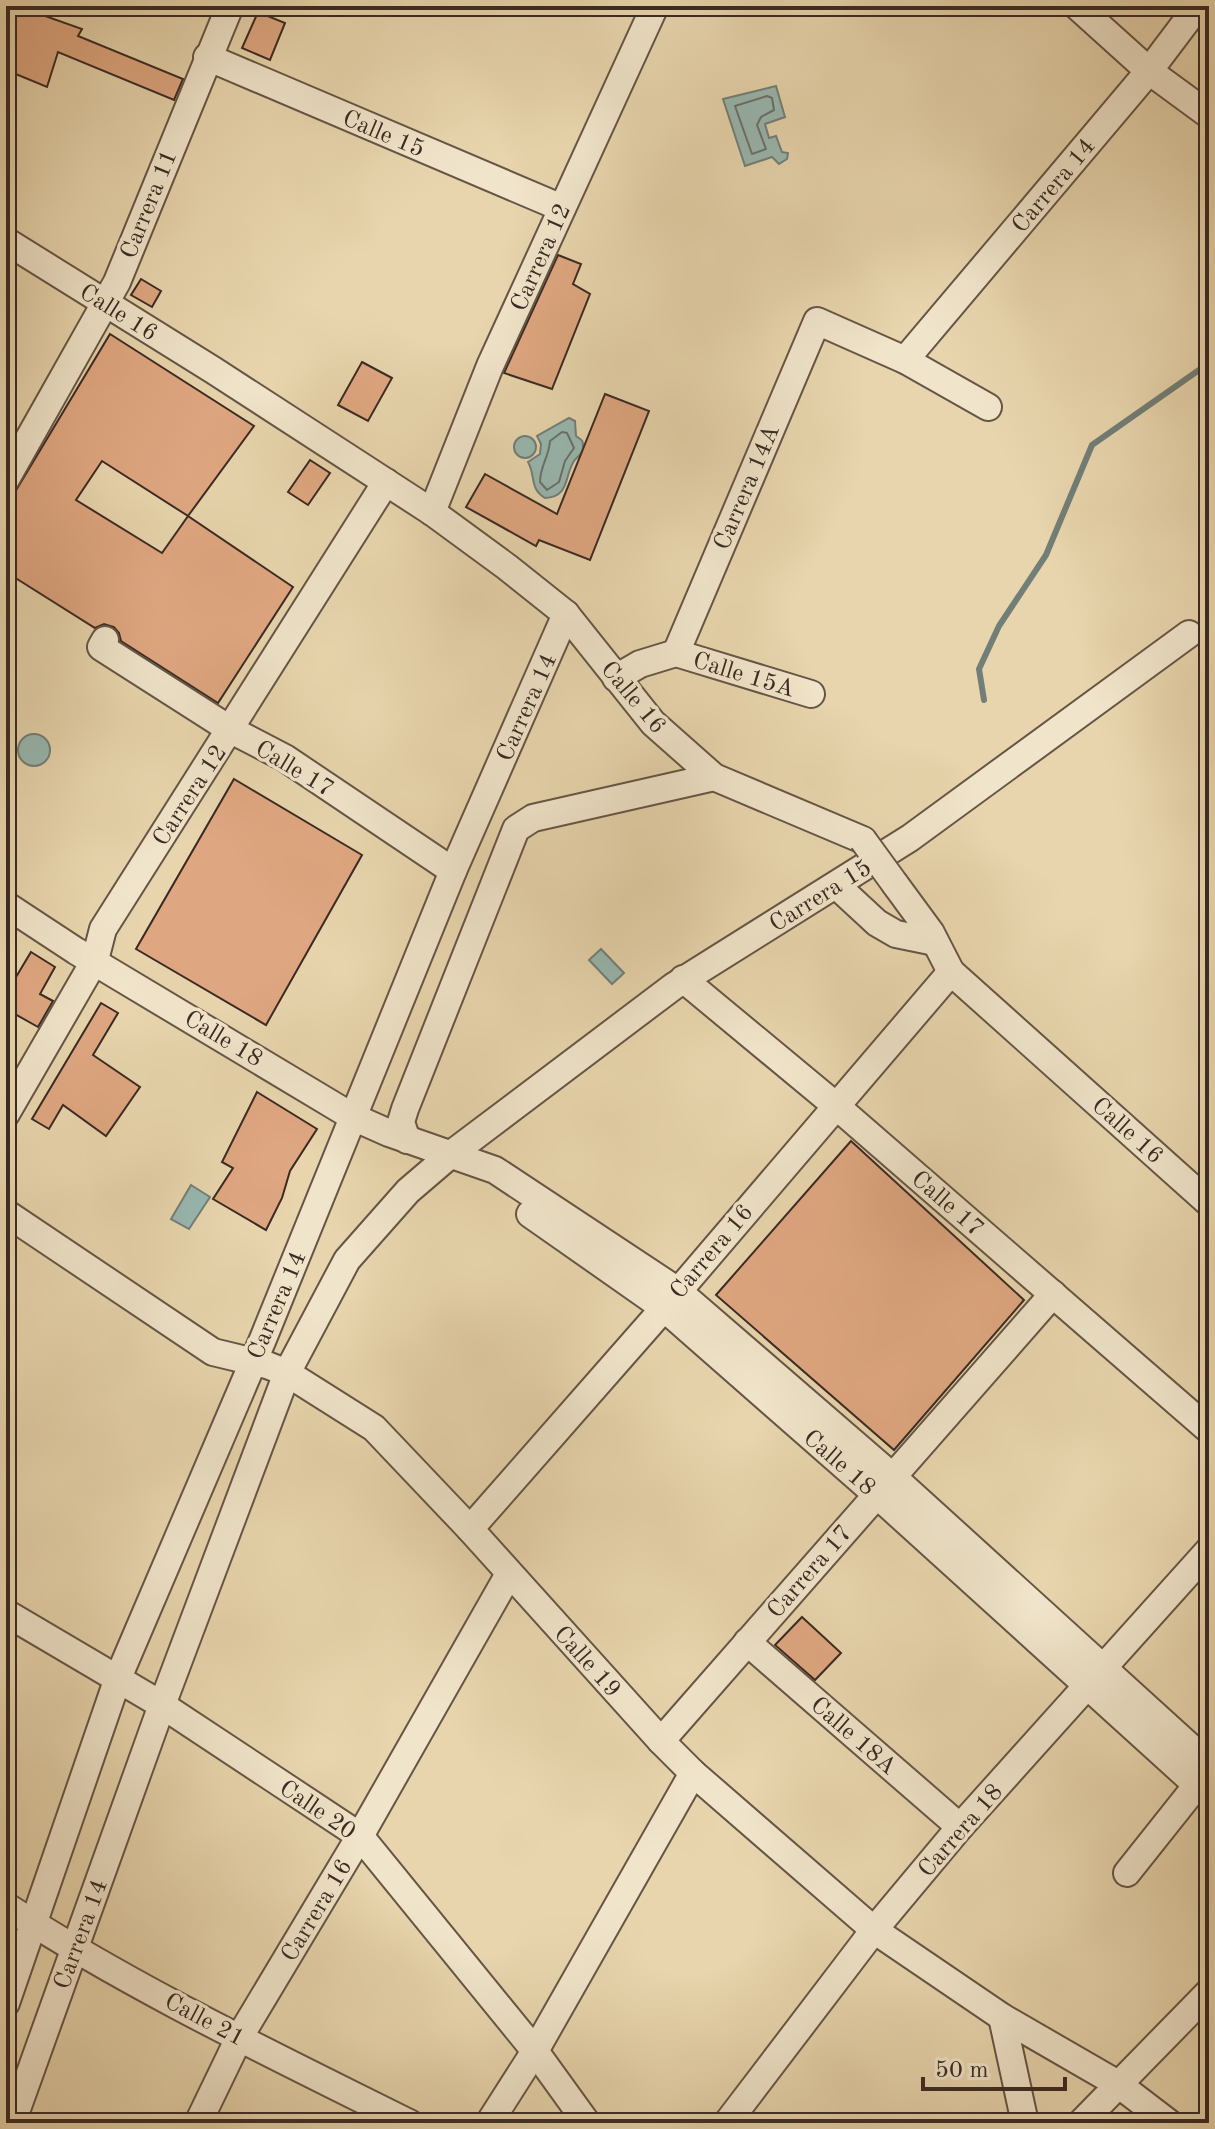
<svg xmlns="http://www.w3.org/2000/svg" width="1215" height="2129" font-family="'Old Standard TT',serif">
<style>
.water{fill:#98b8b1;stroke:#727f78;stroke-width:2}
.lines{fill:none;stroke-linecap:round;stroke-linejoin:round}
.shore{stroke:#69716a;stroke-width:2}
.stream{stroke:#727f78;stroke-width:6}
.building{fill:#dfa781;stroke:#3a2a23;stroke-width:2;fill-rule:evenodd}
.minor-casing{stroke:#665546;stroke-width:30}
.minor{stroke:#f0e4ca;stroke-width:26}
.minor-bridge-casing{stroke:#665546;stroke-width:30;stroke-linecap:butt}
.minor-bridge{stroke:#f0e4ca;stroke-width:26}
.labels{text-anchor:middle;stroke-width:7;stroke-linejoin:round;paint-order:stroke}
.street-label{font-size:24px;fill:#3a2a23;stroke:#f0e4ca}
</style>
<rect width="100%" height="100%" fill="#e8d5ad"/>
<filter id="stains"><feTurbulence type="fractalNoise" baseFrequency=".0025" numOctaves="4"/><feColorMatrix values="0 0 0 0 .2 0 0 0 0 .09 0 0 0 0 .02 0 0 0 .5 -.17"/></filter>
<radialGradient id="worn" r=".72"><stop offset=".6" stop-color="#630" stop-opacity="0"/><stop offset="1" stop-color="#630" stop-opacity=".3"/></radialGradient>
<g class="water">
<polygon points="776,86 785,117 765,124 769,138 776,136 782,152 788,153 787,159 779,164 772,157 745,166 723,99"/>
<path d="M569 418 575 421 576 436C581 440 583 439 583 446 584 454 578 455 574 461 564 476 570 497 545 498 529 488 536 476 528 462L540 454 541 444 537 436Z"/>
<circle cx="525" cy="447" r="11"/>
<circle cx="34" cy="750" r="16"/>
<polygon points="601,949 624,973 612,984 589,960"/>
<polygon points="191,1185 210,1197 189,1229 171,1219"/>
</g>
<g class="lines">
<g class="shore">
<polygon points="767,96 772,98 774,110 761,117 757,125 766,149 752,154 735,106"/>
<path d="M562 432 567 433 574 448 565 461 559 482 547 490 540 482C540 466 549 457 550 441Z"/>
</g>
<polyline class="stream" points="984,700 979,669 999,626 1046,555 1092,445 1209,363"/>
</g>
<g class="building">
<polygon points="6,6 17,6 82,29 78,36 183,79 174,100 58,52 47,87 6,70"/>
<polygon points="258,12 285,23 270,60 242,48"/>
<polygon points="558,255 581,264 573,284 590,294 552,389 504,373"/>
<polygon points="141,279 161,291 152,307 131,295"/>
<path d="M110 334 254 426 188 516 293 587 218 703 121 641 119 633 114 627 104 624 95 628 6 572V507ZM102 461 188 516 162 553 76 500Z"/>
<polygon points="362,362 392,378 368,421 338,405"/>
<polygon points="605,394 649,411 590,560 539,540 536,546 466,507 485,474 557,514"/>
<polygon points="310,460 330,473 308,505 288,492"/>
<polygon points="234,779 362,855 266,1025 136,949"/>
<polygon points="31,952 55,967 40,994 53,1001 38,1027 6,1009 6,969 16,977"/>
<polygon points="101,1003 118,1013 93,1055 140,1087 106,1136 63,1105 49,1129 32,1119"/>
<polygon points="257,1092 317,1129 290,1171 282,1198 266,1230 213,1199 233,1168 222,1162"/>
<polygon points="851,1141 1024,1300 894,1450 716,1295"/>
<polygon points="802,1617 841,1653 815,1680 775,1645"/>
</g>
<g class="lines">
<defs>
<g id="minor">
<polyline points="1077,6 1149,71 1209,115"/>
<polyline points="207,57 562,208"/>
<polyline points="6,241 213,370 432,512 507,567 566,614 653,723 714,777 863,840"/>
<polyline points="905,360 1149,71 1198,6"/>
<polyline points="6,479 117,282 230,6"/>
<polyline points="432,512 490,366 655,6"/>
<polyline points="105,640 101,647 231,730 285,758 453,871"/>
<polyline points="676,653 817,321 905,360 988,407"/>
<polyline points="676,653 811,694"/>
<polyline points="616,678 640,664 676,653"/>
<polyline points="895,884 931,933 951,972 1209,1203"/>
<polyline points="837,886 877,923 896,934 935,942"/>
<polyline points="6,905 76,951 353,1117 389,1133 495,1170 678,1291 892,1476 1209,1764"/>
<polyline points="683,979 835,1105 1209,1430"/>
<polyline points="6,1114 95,960 103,929 386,482"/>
<polyline points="407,1140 401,1122 405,1109 516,829 533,818 714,777"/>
<polyline points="6,1213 213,1352 267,1365 287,1373 374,1428 470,1529 661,1741 693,1773 874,1930 1002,2017 1118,2084 1169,2123"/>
<polyline points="530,1214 664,1308 876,1494 1209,1796"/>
<polyline points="470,1529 664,1308 951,972"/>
<polyline points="6,1613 162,1705 360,1836 535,2051 587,2123"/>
<polyline points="747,1642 960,1827"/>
<polyline points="661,1741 1053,1294"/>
<polyline points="1127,1873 1197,1785"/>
<path d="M6 1906C134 1989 273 2055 409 2123"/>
<polyline points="6,2003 118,1678 263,1339 453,871 566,614"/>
<polyline points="1002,2017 1025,2123"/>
<polyline points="12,2123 162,1705 287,1373 347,1260 408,1191 450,1155 674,986 910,838 1189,634"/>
<polyline points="198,2123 239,2038 360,1836 509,1574"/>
<polyline points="489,2123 535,2051 693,1773"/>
<polyline points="727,2123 874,1930 960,1827 1209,1550"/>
<polyline points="1081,2123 1209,1992"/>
</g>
</defs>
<use href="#minor" class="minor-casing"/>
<use href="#minor" class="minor"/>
<defs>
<polyline id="minor-bridge" points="863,840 895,884"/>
</defs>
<use href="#minor-bridge" class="minor-bridge-casing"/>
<use href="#minor-bridge" class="minor-bridge"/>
</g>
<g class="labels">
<g class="street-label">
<text transform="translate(384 133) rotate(23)" y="8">Calle 15</text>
<text transform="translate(1053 185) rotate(-50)" y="8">Carrera 14</text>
<text transform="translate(148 204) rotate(-68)" y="8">Carrera 11</text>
<text transform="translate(540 257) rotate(-66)" y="8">Carrera 12</text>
<text transform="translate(119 312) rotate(32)" y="8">Calle 16</text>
<text transform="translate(746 487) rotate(-67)" y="8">Carrera 14A</text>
<text transform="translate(744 674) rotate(17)" y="8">Calle 15A</text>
<text transform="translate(634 697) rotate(50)" y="8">Calle 16</text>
<text transform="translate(526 707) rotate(-66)" y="8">Carrera 14</text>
<text transform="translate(295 768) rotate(31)" y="8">Calle 17</text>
<text transform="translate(189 795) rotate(-57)" y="8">Carrera 12</text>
<text transform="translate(820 895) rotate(-32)" y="8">Carrera 15</text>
<text transform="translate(224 1038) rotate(31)" y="8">Calle 18</text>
<text transform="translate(1128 1130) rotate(42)" y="8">Calle 16</text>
<text transform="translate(948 1203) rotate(41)" y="8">Calle 17</text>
<text transform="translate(711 1251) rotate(-50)" y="8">Carrera 16</text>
<text transform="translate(276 1305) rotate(-67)" y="8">Carrera 14</text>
<text transform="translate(840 1462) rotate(41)" y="8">Calle 18</text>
<text transform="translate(809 1571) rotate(-49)" y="8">Carrera 17</text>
<text transform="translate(588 1661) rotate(48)" y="8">Calle 19</text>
<text transform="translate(854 1735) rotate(41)" y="8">Calle 18A</text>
<text transform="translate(318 1809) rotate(34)" y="8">Calle 20</text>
<text transform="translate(960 1830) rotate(-49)" y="8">Carrera 18</text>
<text transform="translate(316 1910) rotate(-59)" y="8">Carrera 16</text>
<text transform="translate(80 1934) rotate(-70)" y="8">Carrera 14</text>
<text transform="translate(205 2019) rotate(28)" y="8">Calle 21</text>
</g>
</g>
<rect width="1215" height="2129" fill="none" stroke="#e8d5ad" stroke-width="32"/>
<rect x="8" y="8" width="1199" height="2113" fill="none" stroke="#3a2a23" stroke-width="4"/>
<rect x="16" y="16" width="1183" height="2097" fill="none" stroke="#3a2a23" stroke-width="2"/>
<path d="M923 2077v12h142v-12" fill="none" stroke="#3a2a23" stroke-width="4"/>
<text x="935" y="2077" font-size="24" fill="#3a2a23" stroke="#f0e4ca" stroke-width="6" paint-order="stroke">50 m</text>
<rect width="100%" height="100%" filter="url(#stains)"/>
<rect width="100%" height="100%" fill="url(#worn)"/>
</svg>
